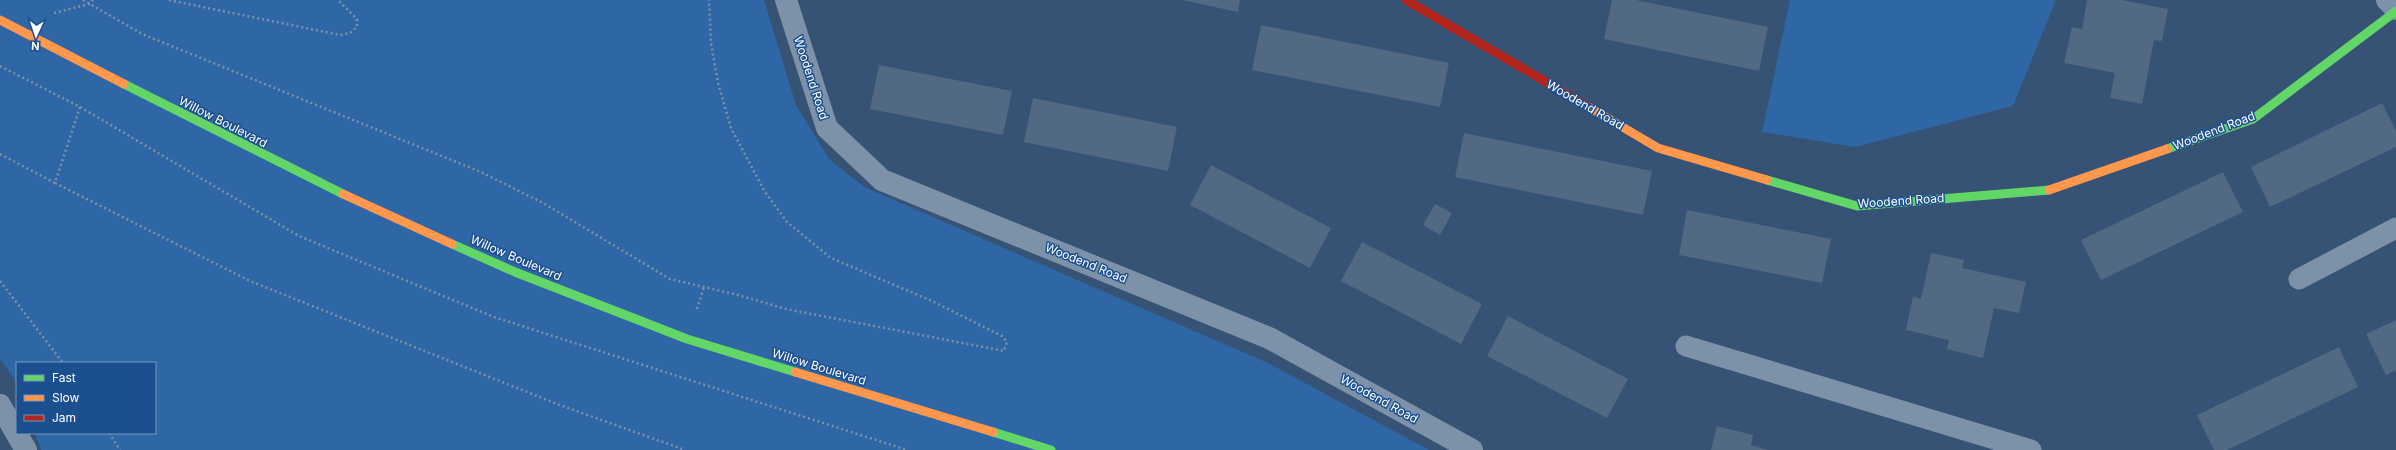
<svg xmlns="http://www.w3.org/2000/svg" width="2396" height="450" font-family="Inter,sans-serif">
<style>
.green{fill:#2f66a5}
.building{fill:#526984}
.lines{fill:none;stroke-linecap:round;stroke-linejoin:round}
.path{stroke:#7d92a8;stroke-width:2.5;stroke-dasharray:2 3;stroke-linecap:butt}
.lane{stroke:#7d92a8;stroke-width:21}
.street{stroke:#7d92a8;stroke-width:22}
.fast{stroke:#63d668;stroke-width:9}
.slow{stroke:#ff974d;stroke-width:9}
.jam{stroke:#b3261e;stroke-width:9}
.labels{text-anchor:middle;stroke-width:3;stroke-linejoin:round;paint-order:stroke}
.street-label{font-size:12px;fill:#fff;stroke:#1b4f8f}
</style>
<rect width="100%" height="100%" fill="#365274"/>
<g class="green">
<polygon points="0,0 764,0 796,105 829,159 864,187 1268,363 1429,450 41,450 35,433 155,433 155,363 17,363 17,383 0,359"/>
<polygon points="1790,0 2056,0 2013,106 1855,147 1762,132"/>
</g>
<g class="building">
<polygon points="1182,0 1240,0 1238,12"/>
<polygon points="1612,0 1636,0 1768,27 1759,71 1604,39"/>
<polygon points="2087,0 2122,0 2168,9 2162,41 2154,40 2142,104 2110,98 2115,73 2064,63 2072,27 2082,29"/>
<polygon points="1261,25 1449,63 1440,107 1252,70"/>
<polygon points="879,65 1012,91 1003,135 870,109"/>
<polygon points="1033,98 1177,127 1168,171 1024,142"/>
<polygon points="2382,103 2396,131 2396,147 2270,207 2251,167"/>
<polygon points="1464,133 1652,171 1643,215 1455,177"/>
<polygon points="1211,165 1331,228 1310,268 1190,205"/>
<polygon points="2223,172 2243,212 2101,280 2081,240"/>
<polygon points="1435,204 1452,213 1440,235 1423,225"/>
<polygon points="1687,210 1831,239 1822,283 1679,255"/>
<polygon points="1362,242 1482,304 1461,344 1341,281"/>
<polygon points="1931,253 1964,260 1962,268 2026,282 2019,313 1994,308 1983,358 1947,349 1949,340 1906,330 1913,296 1921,299"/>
<polygon points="1508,316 1628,379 1607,418 1487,356"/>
<polygon points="2396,320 2396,370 2386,375 2366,334"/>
<polygon points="2339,347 2358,387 2227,450 2214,450 2197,415"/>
<polygon points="1717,426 1753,435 1751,445 1768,450 1711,450"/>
</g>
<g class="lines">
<g class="path">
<polyline points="83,0 142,34 481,172 543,203 670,279 738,295 786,309 1004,351 1007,342 1002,336 932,301 831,258 787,222 765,192 731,128 718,83 711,43 709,0"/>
<polyline points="169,0 340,35 350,33 357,27 357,19 338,0"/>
<polyline points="54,13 89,4 93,0"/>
<polyline points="0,66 80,107 299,236 494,317 907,450"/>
<polyline points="80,107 55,183 250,281 557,404 685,450"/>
<polyline points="0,154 55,183"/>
<polyline points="0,281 63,363"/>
<polyline points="697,309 704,287"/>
<polyline points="109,433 120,450"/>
</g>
<g class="lane">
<polyline points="2299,279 2396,228"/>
<polyline points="1686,346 2031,450"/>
</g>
<g class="street">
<polyline points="786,0 827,128 882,180 1269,338 1472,450"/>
<polyline points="2387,0 2396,9"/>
<polyline points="0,405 26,450"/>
</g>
<g class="fast">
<polyline points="124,84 343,194"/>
<polyline points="2167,149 2253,119 2396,11"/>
<polyline points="1767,180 1857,206 2049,190"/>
<polyline points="452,244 515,272 687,339 795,372"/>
<polyline points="993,432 1051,450"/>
</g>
<g class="slow">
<polyline points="0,20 124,84"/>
<polyline points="1587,106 1658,148 1767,180"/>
<polyline points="2049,190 2167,149"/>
<polyline points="343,194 452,244"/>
<polyline points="795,372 993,432"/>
</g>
<polyline class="jam" points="1406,0 1587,106"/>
</g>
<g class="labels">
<g class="street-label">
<text transform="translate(811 78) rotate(72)" y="4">Woodend Road</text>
<text transform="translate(1585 105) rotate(30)" y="4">Woodend Road</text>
<text transform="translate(223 122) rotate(27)" y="4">Willow Boulevard</text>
<text transform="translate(2214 131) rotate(-21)" y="4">Woodend Road</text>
<text transform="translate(1901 201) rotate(-4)" y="4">Woodend Road</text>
<text transform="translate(516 258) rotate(23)" y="4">Willow Boulevard</text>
<text transform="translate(1086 263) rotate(22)" y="4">Woodend Road</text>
<text transform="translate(819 367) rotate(17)" y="4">Willow Boulevard</text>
<text transform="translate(1379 399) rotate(29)" y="4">Woodend Road</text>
</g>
</g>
<rect x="16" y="362" width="140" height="72" fill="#1b4f8f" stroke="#7695bc"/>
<rect x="24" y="375" width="20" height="6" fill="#63d668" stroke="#7695bc"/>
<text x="52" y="382" font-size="12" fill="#ffffff">Fast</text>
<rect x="24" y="395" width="20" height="6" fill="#ff974d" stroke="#7695bc"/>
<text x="52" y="402" font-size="12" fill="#ffffff">Slow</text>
<rect x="24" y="415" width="20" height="6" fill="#b3261e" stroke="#7695bc"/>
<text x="52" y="422" font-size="12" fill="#ffffff">Jam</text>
<g transform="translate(36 36) rotate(183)" stroke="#1b4f8f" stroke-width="3" paint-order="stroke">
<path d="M0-3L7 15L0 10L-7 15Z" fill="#ffffff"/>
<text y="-6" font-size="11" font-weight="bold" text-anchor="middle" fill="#ffffff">N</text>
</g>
</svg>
